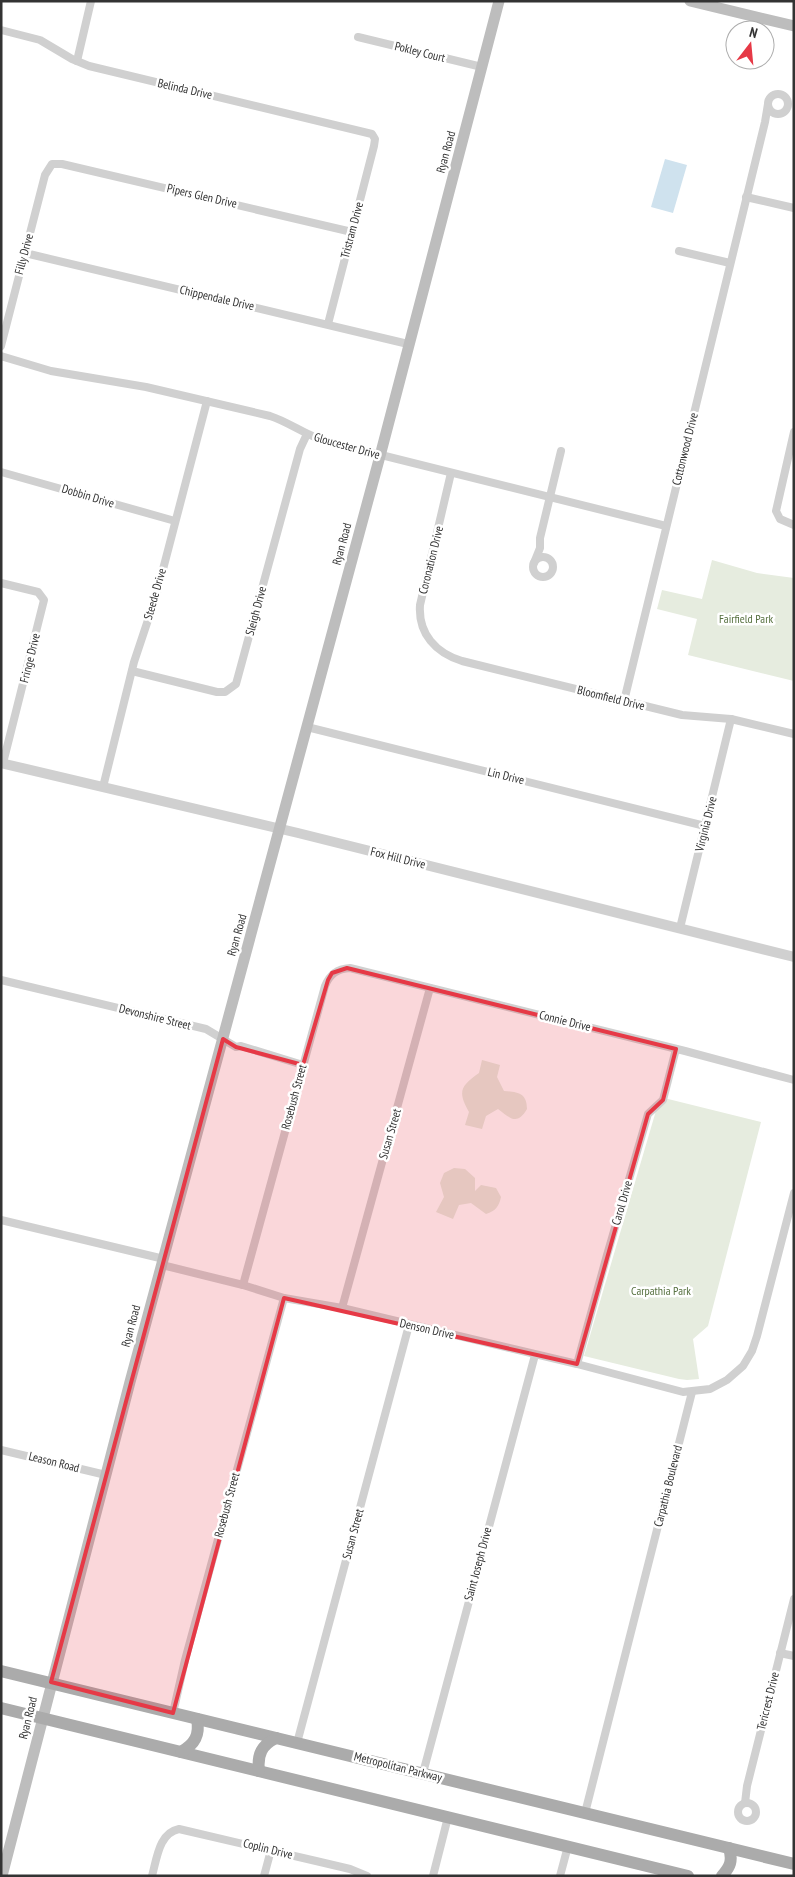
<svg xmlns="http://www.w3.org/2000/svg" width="795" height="1877" font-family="'PT Sans Narrow',sans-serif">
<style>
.green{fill:#e6ecdf}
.water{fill:#cfe2ee}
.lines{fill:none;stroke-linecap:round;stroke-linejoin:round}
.minor{stroke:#d0d0d0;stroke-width:8}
.tertiary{stroke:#d0d0d0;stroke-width:10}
.secondary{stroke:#bdbdbd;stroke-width:11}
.primary{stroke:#ababab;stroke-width:12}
.marked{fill:#e63946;fill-opacity:0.2;stroke:#e63946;stroke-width:4;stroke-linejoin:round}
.labels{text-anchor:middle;stroke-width:5;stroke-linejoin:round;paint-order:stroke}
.street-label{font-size:12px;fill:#333;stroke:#fff}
.park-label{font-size:12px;fill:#56703f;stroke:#fff}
</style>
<rect width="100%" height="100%" fill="#fff"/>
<g class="green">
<polygon points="712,560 757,573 794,578 794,681 688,655 697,619 657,609 662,590 702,599"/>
<path d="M482 1060 500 1065 497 1077 504 1091C518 1092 527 1093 527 1109 517 1126 510 1118 498 1109L486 1116 482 1129 465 1125 469 1112C457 1091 461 1086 479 1073Z"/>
<polygon points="660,1097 761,1122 708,1326 693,1339 699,1379 687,1380 679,1379 584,1356"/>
<path d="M454 1168 465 1169 475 1178V1191L481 1185 496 1188 501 1197C499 1206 496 1211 486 1214L471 1203 459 1205 453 1219 436 1212 444 1197 440 1183 444 1173Z"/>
</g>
<polygon class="water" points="665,159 687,165 673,213 651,207"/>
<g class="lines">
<g class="minor">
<polyline points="1,30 40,40 72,59 89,66 372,134 375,139 374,146 328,324"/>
<polyline points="358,37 482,67"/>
<polyline points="77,61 91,1"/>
<circle cx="778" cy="104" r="10"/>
<polyline points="746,197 794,208"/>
<polyline points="679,251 730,263"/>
<polyline points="25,253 408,344"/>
<polyline points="1,346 45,175 52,164 62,164 352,232"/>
<path d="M1 356 51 371 146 387 270 416C289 422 305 435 325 441L666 526"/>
<polyline points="794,432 776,511 780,519 794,525"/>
<polyline points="1,472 175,521"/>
<path d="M451 473 420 605C418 634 436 653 462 661L682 715 731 719 794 734"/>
<circle cx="543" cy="567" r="10"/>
<polyline points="534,563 540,548 540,538 561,451"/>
<polyline points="1,583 38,592 44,600 3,763"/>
<polyline points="132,671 217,692 225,692 236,684 300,449 307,434"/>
<polyline points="624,701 765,122 768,104"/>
<polyline points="307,727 705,826"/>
<polyline points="103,787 134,662 156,596 207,401"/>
<polyline points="680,928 731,719"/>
<polyline points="1,980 206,1029 236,1047 241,1046 303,1065"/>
<polyline points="1,1220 164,1259"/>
<polyline points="162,1265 243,1285 284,1298 342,1308 577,1364 683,1392 710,1389 727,1380 743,1366 752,1351 757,1336 794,1193"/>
<path d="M243 1285 325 986C330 974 337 969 350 968L685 1051 794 1080"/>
<polyline points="342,1308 430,988"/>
<polyline points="577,1364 607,1255 648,1114 663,1100 676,1049"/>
<polyline points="1,1450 106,1475"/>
<polyline points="780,1653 794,1656"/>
<polyline points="173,1713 185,1660 284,1298"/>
<polyline points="297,1743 409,1325"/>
<polyline points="423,1773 535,1355"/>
<polyline points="745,1803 747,1786 794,1599"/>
<circle cx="747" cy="1812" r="9"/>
<polyline points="585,1813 692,1392"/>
<path d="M152 1876C157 1858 159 1833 179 1829L316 1861 350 1869 367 1876"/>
<polyline points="264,1876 271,1850"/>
<polyline points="433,1876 448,1817"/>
<polyline points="560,1876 568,1846"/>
</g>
<polyline class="tertiary" points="1,763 298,833 794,957"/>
<g class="secondary">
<polyline points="690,1 794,26"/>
<polyline points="2,1876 130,1382 380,456 499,1"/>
</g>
<g class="primary">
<polyline points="1,1671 794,1864"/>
<polyline points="1,1708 688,1876"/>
<path d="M181 1752C195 1744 200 1735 197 1719"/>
<path d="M259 1771C257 1754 262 1745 276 1738"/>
<path d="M722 1876C730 1867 733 1861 729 1848"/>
</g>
</g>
<path class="marked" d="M347 968 676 1049 663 1100 648 1114 577 1364 284 1298 173 1713 51 1682 223 1039 236 1047 303 1065 328 980 332 973Z"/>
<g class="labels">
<g class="street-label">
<text transform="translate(420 52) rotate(14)" y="4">Pokley Court</text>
<text transform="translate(185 89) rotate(13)" y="4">Belinda Drive</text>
<text transform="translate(446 152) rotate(-75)" y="4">Ryan Road</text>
<text transform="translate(202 196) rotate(13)" y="4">Pipers Glen Drive</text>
<text transform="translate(352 230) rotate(-75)" y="4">Tristram Drive</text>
<text transform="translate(24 254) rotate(-75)" y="4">Filly Drive</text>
<text transform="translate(217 298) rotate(13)" y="4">Chippendale Drive</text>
<text transform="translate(347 446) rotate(16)" y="4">Gloucester Drive</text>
<text transform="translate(685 449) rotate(-76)" y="4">Cottonwood Drive</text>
<text transform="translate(88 496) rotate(17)" y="4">Dobbin Drive</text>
<text transform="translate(342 544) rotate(-75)" y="4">Ryan Road</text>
<text transform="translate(431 560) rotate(-76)" y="4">Coronation Drive</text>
<text transform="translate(155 594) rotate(-74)" y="4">Steede Drive</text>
<text transform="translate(256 611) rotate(-75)" y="4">Sleigh Drive</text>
<text transform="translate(30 658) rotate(-76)" y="4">Fringe Drive</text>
<text transform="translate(611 698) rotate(14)" y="4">Bloomfield Drive</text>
<text transform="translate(506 776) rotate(14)" y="4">Lin Drive</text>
<text transform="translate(706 824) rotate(-76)" y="4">Virginia Drive</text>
<text transform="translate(398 858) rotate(14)" y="4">Fox Hill Drive</text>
<text transform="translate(237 935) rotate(-74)" y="4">Ryan Road</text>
<text transform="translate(155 1017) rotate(14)" y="4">Devonshire Street</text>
<text transform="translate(565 1021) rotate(14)" y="4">Connie Drive</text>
<text transform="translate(294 1097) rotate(-75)" y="4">Rosebush Street</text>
<text transform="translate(390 1134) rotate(-74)" y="4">Susan Street</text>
<text transform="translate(622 1203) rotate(-74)" y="4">Carol Drive</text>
<text transform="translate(131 1326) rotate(-75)" y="4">Ryan Road</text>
<text transform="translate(427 1329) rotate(13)" y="4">Denson Drive</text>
<text transform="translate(54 1462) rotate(14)" y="4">Leason Road</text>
<text transform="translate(668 1486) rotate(-76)" y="4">Carpathia Boulevard</text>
<text transform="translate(227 1505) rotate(-75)" y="4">Rosebush Street</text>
<text transform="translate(353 1534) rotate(-75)" y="4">Susan Street</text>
<text transform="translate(478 1564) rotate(-75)" y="4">Saint Joseph Drive</text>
<text transform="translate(768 1701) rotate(-76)" y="4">Tericrest Drive</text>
<text transform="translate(28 1718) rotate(-76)" y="4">Ryan Road</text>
<text transform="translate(398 1767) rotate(14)" y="4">Metropolitan Parkway</text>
<text transform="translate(268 1849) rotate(14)" y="4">Coplin Drive</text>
</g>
<g class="park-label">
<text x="746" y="623">Fairfield Park</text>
<text x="661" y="1295">Carpathia Park</text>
</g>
</g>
<rect width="795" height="1877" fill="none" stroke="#333333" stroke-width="5"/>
<g transform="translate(750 45) rotate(16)"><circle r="24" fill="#ffffff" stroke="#adadad"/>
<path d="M0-4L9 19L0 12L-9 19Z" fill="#e63946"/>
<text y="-8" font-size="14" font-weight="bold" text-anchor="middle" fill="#333333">N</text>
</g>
</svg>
